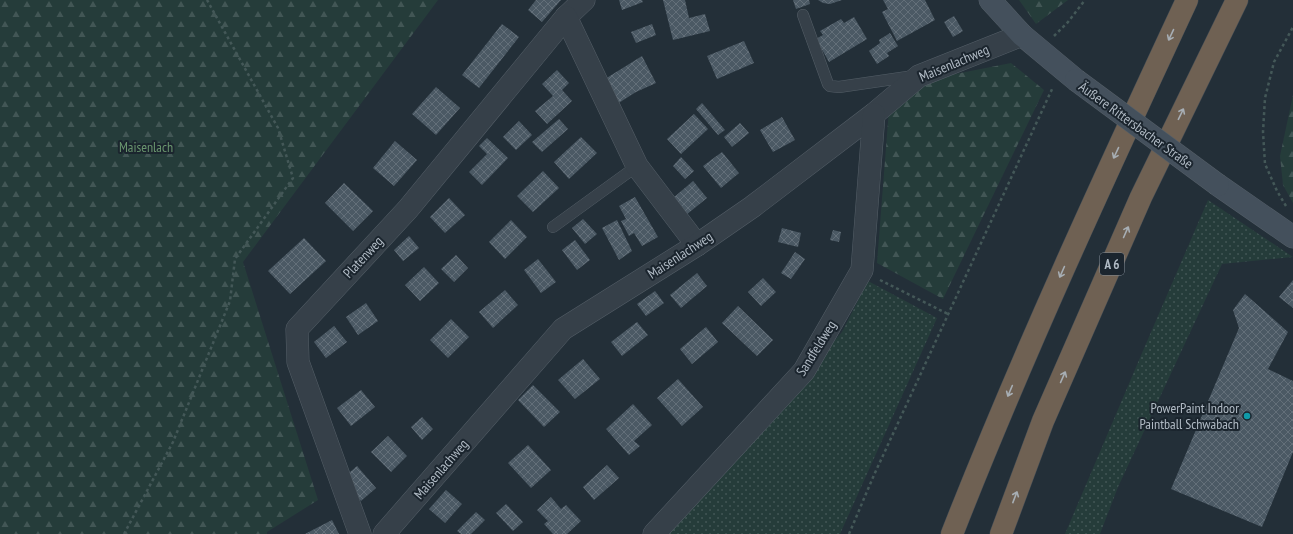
<svg xmlns="http://www.w3.org/2000/svg" width="1293" height="534" font-family="'PT Sans Narrow',sans-serif">
<style>
.grass{fill:url(#grass-dots)}
.forest{fill:url(#forest-firs)}
.building{fill:url(#building-cross-hatch)}
.lines{fill:none;stroke-linecap:round;stroke-linejoin:round}
.lane-casing{stroke:#545e67;stroke-width:12}
.street-casing{stroke:#545e67;stroke-width:23}
.secondary-casing{stroke:#545e67;stroke-width:23}
.highway-casing{stroke:#414b54;stroke-width:23}
.path{stroke:#445858;stroke-width:2.5;stroke-dasharray:3 3;stroke-linecap:butt}
.lane{stroke:#364049;stroke-width:11}
.street{stroke:#364049;stroke-width:22}
.secondary{stroke:#44505c;stroke-width:22}
.highway{stroke:#6f6153;stroke-width:22}
.secondary-bridge-casing{stroke:#545e67;stroke-width:23;stroke-linecap:butt}
.secondary-bridge{stroke:#44505c;stroke-width:22}
.oneway{stroke:#a7aeb4}
.culture-dot{fill:#0f9aa8;stroke:#1b252e;stroke-width:1.5}
.labels{text-anchor:middle;stroke-width:4;stroke-linejoin:round;paint-order:stroke}
.shield{fill:#1b252e;stroke:#848e98;stroke-width:1}
.shield-label{font-size:13px;font-weight:bold;fill:#b1bbc5}
.street-label{font-size:14px;fill:#b1bbc5;stroke:#1b252e}
.park-label{font-size:14px;fill:#69956e;stroke:#1b252e}
.poi-label{font-size:14px;fill:#b1bbc5;stroke:#1b252e;text-anchor:end}
</style>
<defs>
<pattern id="grass-dots" width="8" height="8" patternUnits="userSpaceOnUse"><rect width="8" height="8" fill="#253c3a"/><path d="M2 2h.1M6 6h.1" fill="none" stroke="#425655" stroke-width="1.8" stroke-linecap="round"/></pattern>
<pattern id="forest-firs" width="22" height="20" patternUnits="userSpaceOnUse"><rect width="22" height="20" fill="#253c3a"/><path d="M5 1l3.5 6h-7zM16 11l3.5 6h-7z" fill="#425655"/></pattern>
<pattern id="building-cross-hatch" width="8" height="8" patternUnits="userSpaceOnUse"><rect width="8" height="8" fill="#4b5964"/><path d="M0 0l8 8M0 8l8-8" fill="none" stroke="#636f79"/></pattern>
</defs>
<rect width="100%" height="100%" fill="#232f38"/>
<g class="grass">
<polygon points="1208,200 1293,257 1222,264 1118,487 1100,534 1065,534 1142,353"/>
<polygon points="868,281 937,318 840,534 667,534 842,332"/>
</g>
<g class="forest">
<polygon points="0,0 438,0 243,262 318,500 267,532 267,534 0,534"/>
<polygon points="1019,0 1068,0 1036,24"/>
<polygon points="1011,63 1044,90 943,299 877,263 889,109 925,80"/>
<polygon points="1293,95 1293,203 1283,185 1280,156"/>
</g>
<g class="building">
<polygon points="536,0 561,0 542,22 528,10"/>
<polygon points="619,0 642,0 643,2 622,10"/>
<polygon points="663,0 685,0 689,18 705,14 710,31 673,40"/>
<polygon points="793,0 809,0 810,4 796,9"/>
<polygon points="818,0 842,0 830,4 823,3"/>
<polygon points="883,0 925,0 935,20 897,41 882,12 888,9"/>
<polygon points="954,16 963,31 953,37 944,22"/>
<polygon points="854,17 867,39 829,62 816,39 823,35 820,31 841,19 844,23"/>
<polygon points="502,24 519,37 479,88 462,75"/>
<polygon points="652,24 656,35 636,43 631,32"/>
<polygon points="890,33 898,46 887,53 889,56 877,64 869,51 880,43 879,40"/>
<polygon points="744,41 754,63 717,79 707,56"/>
<polygon points="642,56 656,83 636,92 617,104 605,79"/>
<polygon points="557,70 569,83 562,90 572,101 547,124 535,111 553,96 542,84"/>
<polygon points="436,87 460,108 436,135 412,114"/>
<polygon points="702,103 725,130 718,135 696,109"/>
<polygon points="694,114 708,129 681,154 667,139"/>
<polygon points="782,117 795,140 773,152 760,130"/>
<polygon points="559,119 568,129 542,152 532,142"/>
<polygon points="519,121 532,135 516,150 503,137"/>
<polygon points="740,123 749,133 732,147 724,137"/>
<polygon points="581,137 597,153 569,179 554,162"/>
<polygon points="487,138 508,158 482,185 469,172 487,154 479,146"/>
<polygon points="395,141 417,160 394,186 373,168"/>
<polygon points="722,152 739,173 721,188 703,166"/>
<polygon points="681,157 694,171 685,179 673,166"/>
<polygon points="543,171 559,188 533,212 517,196"/>
<polygon points="693,181 707,198 686,215 672,199"/>
<polygon points="344,183 373,211 353,231 325,203"/>
<polygon points="635,197 658,237 642,246 634,233 629,236 621,221 626,219 619,206"/>
<polygon points="449,198 465,215 445,233 430,217"/>
<polygon points="583,219 597,234 585,244 572,228"/>
<polygon points="511,220 527,237 505,259 489,242"/>
<polygon points="617,220 632,251 619,260 602,228"/>
<polygon points="782,228 801,233 798,247 778,242"/>
<polygon points="833,230 841,232 839,242 830,240"/>
<polygon points="409,236 419,248 403,261 394,250"/>
<polygon points="304,238 326,261 290,294 268,271"/>
<polygon points="575,240 590,260 577,270 562,250"/>
<polygon points="795,252 805,259 791,279 781,273"/>
<polygon points="456,255 468,268 454,282 441,269"/>
<polygon points="538,259 556,282 541,293 524,270"/>
<polygon points="424,267 439,283 420,301 405,285"/>
<polygon points="697,273 707,286 681,308 670,295"/>
<polygon points="763,278 776,292 761,306 748,292"/>
<polygon points="1293,280 1293,308 1279,297"/>
<polygon points="505,290 518,305 493,328 479,312"/>
<polygon points="655,291 664,303 646,316 637,304"/>
<polygon points="1245,294 1288,332 1268,369 1293,381 1293,452 1262,527 1171,489 1239,328 1233,310"/>
<polygon points="366,303 378,321 358,335 346,317"/>
<polygon points="738,306 773,340 757,356 722,323"/>
<polygon points="451,319 469,337 448,358 430,340"/>
<polygon points="637,322 648,335 622,356 611,342"/>
<polygon points="334,326 347,342 326,358 314,342"/>
<polygon points="706,327 718,342 692,364 680,349"/>
<polygon points="583,359 600,379 575,399 558,380"/>
<polygon points="678,379 703,407 682,426 657,398"/>
<polygon points="533,385 560,412 544,427 518,400"/>
<polygon points="361,390 375,407 351,426 337,408"/>
<polygon points="633,404 652,425 634,441 640,446 629,455 606,429"/>
<polygon points="422,417 433,429 422,440 411,427"/>
<polygon points="388,436 407,456 391,472 371,452"/>
<polygon points="528,445 551,470 531,488 508,463"/>
<polygon points="607,465 619,478 594,500 583,487"/>
<polygon points="357,466 376,488 361,501 342,479"/>
<polygon points="446,490 462,504 445,523 429,509"/>
<polygon points="551,497 561,509 566,505 581,521 567,534 553,534 544,524 548,521 537,510"/>
<polygon points="506,504 523,522 513,531 496,513"/>
<polygon points="476,512 485,520 471,534 461,534 457,531"/>
<polygon points="332,520 339,534 305,534"/>
</g>
<g class="lines">
<defs>
<g id="lane">
<polyline points="803,15 828,84 830,86 839,87 914,76"/>
<polyline points="553,227 637,166"/>
</g>
<g id="street">
<polyline points="566,17 584,0"/>
<polyline points="360,534 298,362 297,329 408,209 566,17 637,166 697,245"/>
<polyline points="384,534 563,329 697,245 752,207 874,114 919,76 1022,35"/>
<polyline points="654,534 804,371 862,270 874,114"/>
</g>
<g id="secondary">
<polyline points="990,0 1022,35 1076,80"/>
<polyline points="1218,185 1293,237"/>
</g>
<g id="highway">
<path d="M952 534C1023 353 1105 176 1187 0"/>
<polyline points="1001,534 1043,421 1141,197 1237,0"/>
</g>
</defs>
<use href="#lane" class="lane-casing"/>
<use href="#street" class="street-casing"/>
<use href="#secondary" class="secondary-casing"/>
<use href="#highway" class="highway-casing"/>
<g class="path">
<polyline points="1054,36 1068,22 1085,0"/>
<polyline points="1286,206 1277,191 1265,164 1263,132 1265,98 1274,62 1293,27"/>
<polyline points="880,280 948,314"/>
<polyline points="124,534 173,442 230,301 235,259 293,178 278,128 207,0"/>
<polyline points="849,534 874,475 1053,87"/>
</g>
<use href="#lane" class="lane"/>
<use href="#street" class="street"/>
<use href="#secondary" class="secondary"/>
<use href="#highway" class="highway"/>
<defs>
<polyline id="secondary-bridge" points="1076,80 1218,185"/>
</defs>
<use href="#secondary-bridge" class="secondary-bridge-casing"/>
<use href="#secondary-bridge" class="secondary-bridge"/>
</g>
<defs><path id="oneway-shaft" d="M-6 0H5M1.5-3L5.5 0L1.5 3" fill="none" stroke-width="1.6" stroke-linecap="round" stroke-linejoin="round"/></defs>
<g class="oneway">
<use href="#oneway-shaft" transform="translate(1171 35) rotate(115)"/>
<use href="#oneway-shaft" transform="translate(1181 114) rotate(-64)"/>
<use href="#oneway-shaft" transform="translate(1116 153) rotate(115)"/>
<use href="#oneway-shaft" transform="translate(1126 232) rotate(-66)"/>
<use href="#oneway-shaft" transform="translate(1062 272) rotate(114)"/>
<use href="#oneway-shaft" transform="translate(1063 377) rotate(-66)"/>
<use href="#oneway-shaft" transform="translate(1010 391) rotate(113)"/>
<use href="#oneway-shaft" transform="translate(1015 497) rotate(-69)"/>
</g>
<circle class="culture-dot" cx="1247" cy="416" r="4"/>
<g class="labels">
<rect class="shield" x="1100" y="253" width="24" height="22" rx="3"/>
<g class="shield-label">
<text x="1112" y="269">A 6</text>
</g>
<g class="street-label">
<text transform="translate(954 63) rotate(-23)" y="5">Maisenlachweg</text>
<text transform="translate(1136 125) rotate(36)" y="5">Äußere Rittersbacher Straße</text>
<text transform="translate(680 255) rotate(-33)" y="5">Maisenlachweg</text>
<text transform="translate(363 257) rotate(-47)" y="5">Platenweg</text>
<text transform="translate(816 348) rotate(-58)" y="5">Sandfeldweg</text>
<text transform="translate(441 469) rotate(-49)" y="5">Maisenlachweg</text>
</g>
<g class="park-label">
<text x="146" y="152">Maisenlach</text>
</g>
<g class="poi-label">
<text x="1239" y="413">PowerPaint Indoor<tspan x="1239" dy="16">Paintball Schwabach</tspan></text>
</g>
</g>
</svg>
